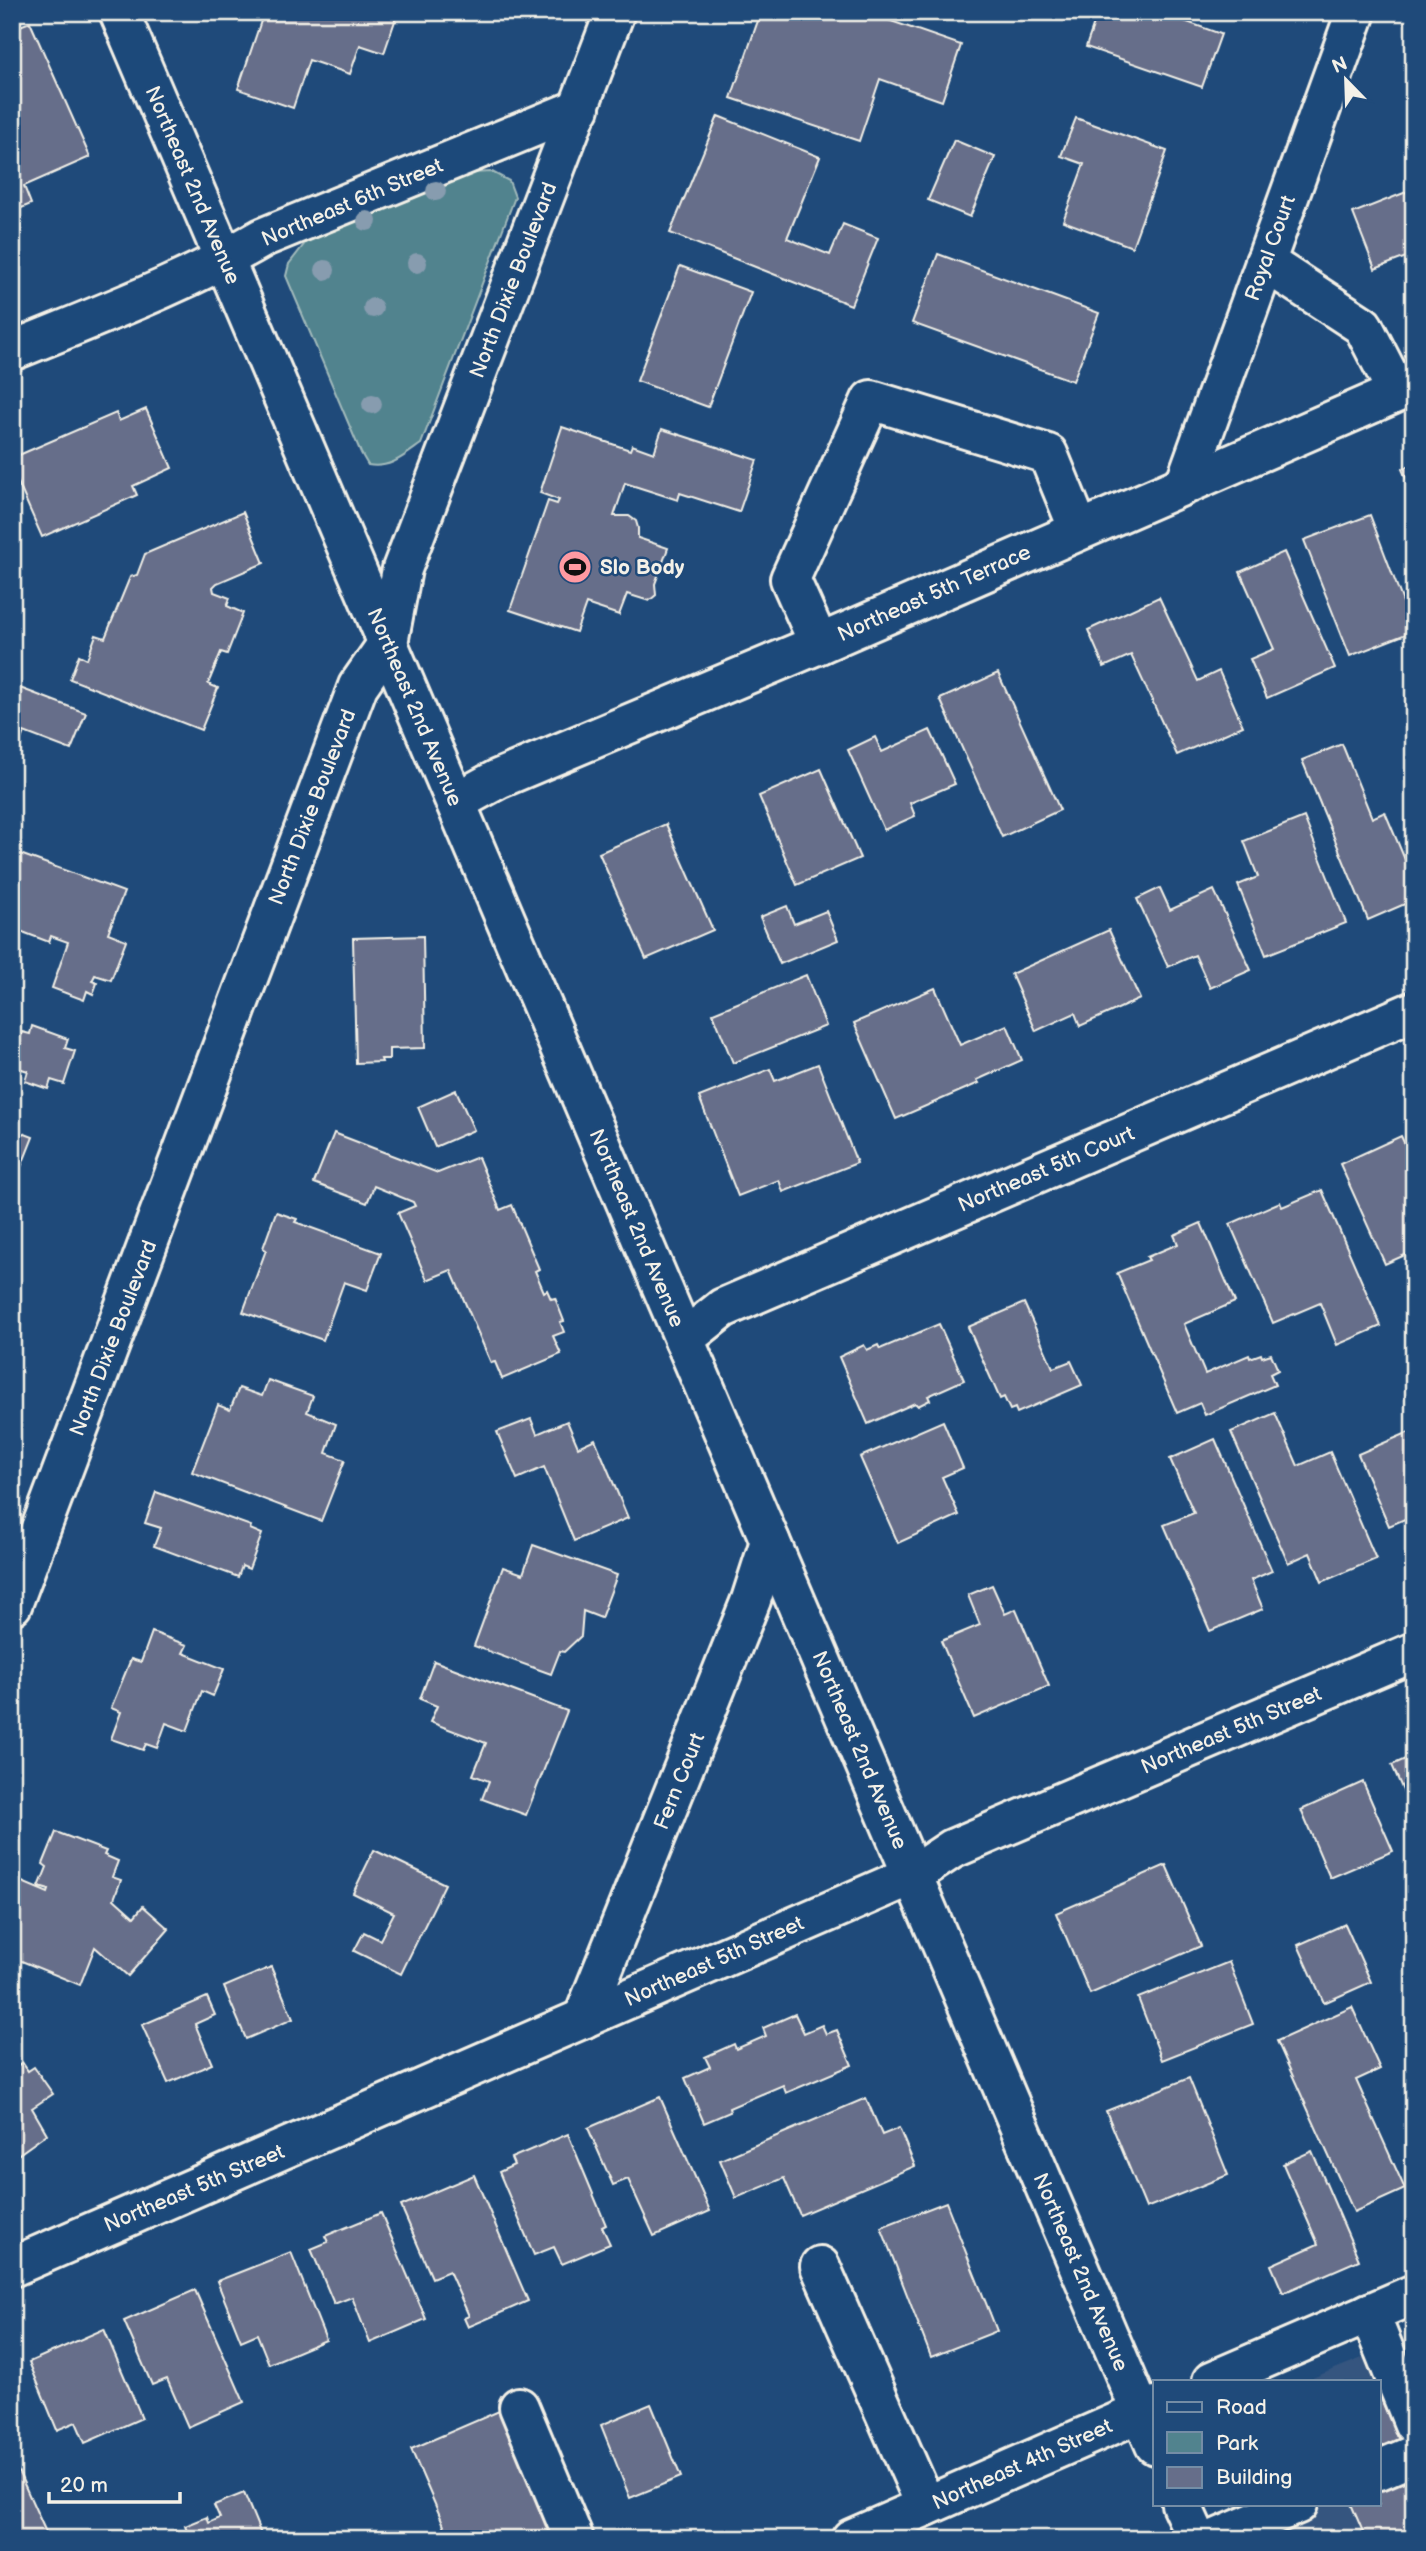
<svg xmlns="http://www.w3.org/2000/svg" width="1426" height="2551" font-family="'Balsamiq Sans',sans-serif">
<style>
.built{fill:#34557f}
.green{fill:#51838e;stroke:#a2babb;stroke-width:2}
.building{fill:#666e8a;stroke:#f4f1e8;stroke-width:2}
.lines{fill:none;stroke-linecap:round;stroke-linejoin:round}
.minor-casing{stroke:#f4f1e8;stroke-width:44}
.minor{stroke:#1f4a7a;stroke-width:38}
.tree{fill:#879caf}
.labels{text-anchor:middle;stroke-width:5;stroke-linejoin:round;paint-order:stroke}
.street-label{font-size:21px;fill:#f4f1e8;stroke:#1f4a7a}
.poi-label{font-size:21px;font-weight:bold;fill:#f4f1e8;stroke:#1f4a7a;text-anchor:start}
</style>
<rect width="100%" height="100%" fill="#1f4a7a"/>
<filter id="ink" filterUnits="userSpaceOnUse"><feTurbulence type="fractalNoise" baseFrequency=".0143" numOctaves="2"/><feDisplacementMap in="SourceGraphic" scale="14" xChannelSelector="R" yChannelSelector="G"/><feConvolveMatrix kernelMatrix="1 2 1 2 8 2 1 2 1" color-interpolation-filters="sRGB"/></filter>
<g filter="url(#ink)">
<polygon class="built" points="1414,2337 1414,2539 1253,2539 1238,2504 1379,2504 1379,2381 1305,2381"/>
<path class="green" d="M492 172 509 181 515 197 421 444C404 456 390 469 368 465L361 453 286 276 289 264 306 242 470 173Z"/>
<g class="building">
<polygon points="264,12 282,12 292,15 293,12 398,12 384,53 360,45 350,74 309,60 293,108 238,89"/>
<polygon points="761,12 865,12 961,45 942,101 880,79 859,141 731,98"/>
<polygon points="1098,12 1159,12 1221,34 1202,87 1086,47"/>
<polygon points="30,22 90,157 24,186 31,204 12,212 12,29"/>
<polygon points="718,116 820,157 787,238 830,255 843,224 878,238 851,305 670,233"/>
<polygon points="1076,118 1167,151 1132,247 1063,221 1084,164 1061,156"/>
<polygon points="954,140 995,157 970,217 928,200"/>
<polygon points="1414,189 1414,254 1375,269 1353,213"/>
<polygon points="938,254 1099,313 1073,381 912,323"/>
<polygon points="680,266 751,292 708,407 637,381"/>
<polygon points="146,409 172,468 133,486 137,495 42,537 12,469 12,458 116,413 119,421"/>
<polygon points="562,427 630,450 632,445 654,453 662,429 757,460 739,512 680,493 678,500 625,483 614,516 629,516 636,521 638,528 638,538 668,548 655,584 656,595 649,601 627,594 619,615 586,604 576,632 510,610 548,501 557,504 559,500 540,493"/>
<polygon points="1414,464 1414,496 1402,469"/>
<polygon points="243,512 264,563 217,583 213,587 214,592 230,598 227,606 243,613 227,654 221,652 208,684 218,688 201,730 70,679 79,655 87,659 96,635 105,638 130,577 137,575 145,554"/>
<polygon points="1370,515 1414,631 1350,656 1304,540"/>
<polygon points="1284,552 1335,668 1267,698 1250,659 1274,649 1240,572"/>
<polygon points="1159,597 1198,681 1219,671 1243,726 1177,755 1131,655 1104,667 1088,630"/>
<polygon points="998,673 1060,810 1002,837 940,699"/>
<polygon points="12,685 86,713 71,750 24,732 12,763"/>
<polygon points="930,730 955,784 910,803 915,816 884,830 848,750 875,737 882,752"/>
<polygon points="1342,744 1372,818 1385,812 1414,881 1414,900 1368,920 1302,760"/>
<polygon points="821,769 860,858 797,885 759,796"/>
<polygon points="1304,817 1346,923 1266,955 1238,885 1258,877 1244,841"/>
<polygon points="666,824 713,930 646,959 599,853"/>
<polygon points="12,851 124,892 108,933 126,940 111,980 95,975 92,981 97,983 93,994 87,991 84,1000 52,988 68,942 51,936 49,942 12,928"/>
<polygon points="1160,888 1170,910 1214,890 1251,970 1210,988 1195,955 1168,967 1137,899"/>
<polygon points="787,906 794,924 826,911 838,940 780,964 760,917"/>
<polygon points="1109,930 1140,999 1080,1026 1075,1013 1036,1031 1011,974"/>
<polygon points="423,936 425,1048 389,1049 389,1059 381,1059 382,1062 356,1063 353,938"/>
<polygon points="806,975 826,1026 733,1063 713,1013"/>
<polygon points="935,988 960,1045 1007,1025 1022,1060 977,1080 979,1083 896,1119 854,1023"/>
<polygon points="32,1026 68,1039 65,1048 75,1051 64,1084 51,1080 48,1089 25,1081 28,1071 12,1066 12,1059 22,1032 30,1034"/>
<polygon points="818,1064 857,1163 783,1192 779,1180 738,1196 699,1097 770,1069 775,1081"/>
<polygon points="456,1090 474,1130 435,1147 418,1107"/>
<polygon points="12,1129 33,1137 12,1190"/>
<polygon points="334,1133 438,1173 478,1157 500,1210 512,1205 539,1269 535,1271 544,1292 547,1290 551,1299 555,1298 564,1321 560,1322 564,1332 553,1336 561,1354 502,1379 495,1362 491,1363 451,1270 427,1280 398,1213 415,1206 413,1202 374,1186 367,1203 314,1183"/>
<polygon points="1401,1136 1414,1164 1414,1251 1385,1264 1340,1164"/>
<polygon points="1322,1190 1381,1326 1337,1345 1320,1303 1273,1323 1230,1224 1280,1202 1282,1207"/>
<polygon points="276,1212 297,1219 295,1222 381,1253 367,1290 344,1282 323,1340 243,1312 266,1250 263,1248"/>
<polygon points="1201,1223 1235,1302 1184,1324 1205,1374 1249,1355 1250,1358 1261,1354 1262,1357 1271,1354 1278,1370 1270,1374 1275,1385 1205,1415 1200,1403 1177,1413 1117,1273 1149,1260 1147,1257 1178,1244 1174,1235"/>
<polygon points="1024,1303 1053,1368 1071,1361 1082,1385 1017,1413 1015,1408 1010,1410 1004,1397 1000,1399 968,1327"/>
<polygon points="939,1324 964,1380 928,1396 930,1400 918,1406 915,1403 868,1424 839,1357 864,1345 867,1350 878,1345 880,1349"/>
<polygon points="268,1380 313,1396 307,1412 336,1424 326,1453 345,1460 321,1521 192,1472 218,1405 230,1410 239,1388 262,1396"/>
<polygon points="1275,1413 1298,1466 1330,1452 1376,1559 1322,1582 1310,1553 1288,1563 1231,1432"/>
<polygon points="531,1419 537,1434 567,1421 578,1447 595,1439 628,1518 574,1541 544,1467 517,1479 497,1432"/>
<polygon points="943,1421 963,1468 942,1477 959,1515 898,1543 860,1457"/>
<polygon points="1414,1430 1414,1515 1389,1526 1358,1454"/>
<polygon points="1215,1439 1272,1571 1251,1580 1263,1609 1210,1631 1164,1525 1194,1513 1170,1459"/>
<polygon points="156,1492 251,1526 250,1529 262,1534 249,1569 242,1566 238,1577 154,1546 161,1528 145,1523"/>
<polygon points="533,1545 617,1575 601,1618 583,1611 581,1636 564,1652 560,1651 551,1674 474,1646 503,1567 523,1574"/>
<polygon points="992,1585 1005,1614 1016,1609 1049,1686 974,1718 941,1641 980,1625 968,1595"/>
<polygon points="152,1632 187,1645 183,1653 224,1669 213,1696 202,1691 187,1731 166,1723 157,1748 146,1744 143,1750 111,1739 121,1712 111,1708 131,1659 141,1662"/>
<polygon points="434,1661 567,1711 526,1815 482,1799 489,1781 473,1775 486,1743 430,1722 437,1706 420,1699"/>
<polygon points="1414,1755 1414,1816 1392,1765"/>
<polygon points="1363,1782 1393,1851 1330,1878 1301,1810"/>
<polygon points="56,1832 106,1851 104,1855 118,1861 112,1877 121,1880 114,1899 134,1917 143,1906 169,1929 128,1976 95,1947 80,1985 19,1960 20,1958 12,1954 12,1900 20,1881 48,1893 49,1890 39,1887 47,1867 43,1864"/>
<polygon points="374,1850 445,1884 401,1974 354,1951 364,1932 380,1940 394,1913 353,1893"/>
<polygon points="1166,1865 1201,1946 1090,1994 1056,1913"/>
<polygon points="1345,1924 1371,1982 1324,2003 1298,1945"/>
<polygon points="1229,1962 1253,2024 1162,2060 1138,1998"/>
<polygon points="271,1967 293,2019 246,2039 224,1987"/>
<polygon points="207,1997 215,2015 195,2024 212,2064 168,2083 142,2025"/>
<polygon points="1352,2007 1380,2069 1356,2080 1405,2189 1354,2212 1277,2041"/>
<polygon points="795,2014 804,2033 822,2025 826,2034 837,2030 852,2065 786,2093 783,2085 729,2108 730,2112 704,2123 685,2078 710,2067 705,2057 734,2044 736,2049 766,2036 763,2028"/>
<polygon points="22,2062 28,2071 34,2067 53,2094 32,2108 47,2134 12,2159 12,2064 15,2068"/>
<polygon points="1189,2078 1228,2175 1146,2208 1106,2111"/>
<polygon points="660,2097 710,2211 654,2236 628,2179 613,2185 588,2128"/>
<polygon points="866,2098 882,2135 899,2128 915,2166 800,2215 784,2178 736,2198 720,2160"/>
<polygon points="568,2134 606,2225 602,2227 610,2244 562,2264 554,2247 534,2255 499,2172 514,2165 511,2158"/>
<polygon points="1312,2151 1359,2260 1283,2293 1271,2265 1318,2244 1283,2164"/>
<polygon points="474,2175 528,2301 468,2327 464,2318 469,2316 449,2271 432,2278 401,2206"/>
<polygon points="946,2202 997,2331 931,2357 881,2227"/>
<polygon points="381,2213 426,2319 370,2343 352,2297 334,2304 311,2249 328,2242 325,2236"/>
<polygon points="291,2252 326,2340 269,2364 257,2334 241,2341 217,2281"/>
<polygon points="195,2290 244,2402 188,2427 167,2379 152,2385 124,2321"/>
<polygon points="104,2329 142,2418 85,2443 76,2422 57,2430 29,2362"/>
<polygon points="1379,2394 1401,2444 1379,2465"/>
<polygon points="651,2404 681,2477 630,2498 601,2425"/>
<polygon points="499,2411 553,2535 544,2539 450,2539 411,2449"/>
<polygon points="15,2464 49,2539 12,2539 12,2466"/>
<polygon points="1410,2473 1414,2478 1414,2539 1366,2539 1351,2504 1379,2504 1379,2486"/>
<polygon points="244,2493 263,2539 190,2539 185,2526 207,2517 209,2523 220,2518 214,2505"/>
</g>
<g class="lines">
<defs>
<g id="minor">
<polyline points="119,12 1155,2445"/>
<polyline points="1265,262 1363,326 1397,392"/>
<path d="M12 351C97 316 184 284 264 237L580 108"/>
<polyline points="1185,484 1356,12"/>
<polyline points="819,644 790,579 871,400 1048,454 1079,530"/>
<polyline points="456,802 498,779 819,644 1414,385"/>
<polyline points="684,1339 723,1308 1414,1011"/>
<polyline points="12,1605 358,686 388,643 402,569 615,12"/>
<polyline points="583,2019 751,1600 770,1541"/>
<polyline points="820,2266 926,2506"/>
<polyline points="12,2267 913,1875 952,1849 1414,1652"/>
<polyline points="1369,2313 1414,2424"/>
<polyline points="1212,2381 1414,2294"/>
<polyline points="519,2407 574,2539"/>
<polyline points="1379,2470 1414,2455"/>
<polyline points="1181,2504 1197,2539"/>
<polyline points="851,2539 1155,2406"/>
<polyline points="1216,2539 1298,2504"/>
</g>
</defs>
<use href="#minor" class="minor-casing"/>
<use href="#minor" class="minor"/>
</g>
<g class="tree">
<circle cx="436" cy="191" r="10"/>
<circle cx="367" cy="221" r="10"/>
<circle cx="417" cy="263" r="10"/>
<circle cx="325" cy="270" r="10"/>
<circle cx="373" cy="308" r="10"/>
<circle cx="372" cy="404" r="10"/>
</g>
</g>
<defs>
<symbol id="stadium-disc" viewBox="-11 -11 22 22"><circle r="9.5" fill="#ff9aa2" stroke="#1f4a7a"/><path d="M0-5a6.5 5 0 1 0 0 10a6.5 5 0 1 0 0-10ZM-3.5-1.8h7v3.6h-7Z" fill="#111"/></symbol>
</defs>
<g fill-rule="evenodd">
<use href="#stadium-disc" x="556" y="548" width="38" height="38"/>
</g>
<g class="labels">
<g class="street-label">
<text transform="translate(193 185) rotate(67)" y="7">Northeast 2nd Avenue</text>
<text transform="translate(352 202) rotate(-23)" y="7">Northeast 6th Street</text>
<text transform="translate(1270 248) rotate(-70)" y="7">Royal Court</text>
<text transform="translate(513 280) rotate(-69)" y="7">North Dixie Boulevard</text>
<text transform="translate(934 593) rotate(-24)" y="7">Northeast 5th Terrace</text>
<text transform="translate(415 707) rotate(67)" y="7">Northeast 2nd Avenue</text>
<text transform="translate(312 807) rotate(-69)" y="7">North Dixie Boulevard</text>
<text transform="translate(1046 1169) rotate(-23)" y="7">Northeast 5th Court</text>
<text transform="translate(637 1228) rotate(67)" y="7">Northeast 2nd Avenue</text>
<text transform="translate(113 1338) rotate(-69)" y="7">North Dixie Boulevard</text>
<text transform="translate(1231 1730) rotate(-23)" y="7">Northeast 5th Street</text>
<text transform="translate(860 1750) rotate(67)" y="7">Northeast 2nd Avenue</text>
<text transform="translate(679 1781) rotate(-68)" y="7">Fern Court</text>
<text transform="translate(714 1961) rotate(-24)" y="7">Northeast 5th Street</text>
<text transform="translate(194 2188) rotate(-23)" y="7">Northeast 5th Street</text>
<text transform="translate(1081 2272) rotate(67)" y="7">Northeast 2nd Avenue</text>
<text transform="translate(1022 2464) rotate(-24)" y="7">Northeast 4th Street</text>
</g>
<g class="poi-label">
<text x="600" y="574">Slo Body</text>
</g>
</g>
<rect width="1426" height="2551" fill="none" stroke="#1f4a7a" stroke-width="42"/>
<rect x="21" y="21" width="1384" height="2509" fill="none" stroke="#f4f1e8" stroke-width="2.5" filter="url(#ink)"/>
<rect x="1153" y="2380" width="228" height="126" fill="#1f4a7a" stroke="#748da6" stroke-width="2"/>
<rect x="1167" y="2402" width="35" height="10" fill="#1f4a7a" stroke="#748da6" stroke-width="2"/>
<text x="1216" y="2414" font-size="21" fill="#f4f1e8">Road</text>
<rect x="1167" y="2432" width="35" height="21" fill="#51838e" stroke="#748da6" stroke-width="2"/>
<text x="1216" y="2450" font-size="21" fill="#f4f1e8">Park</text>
<rect x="1167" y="2467" width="35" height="21" fill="#666e8a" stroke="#748da6" stroke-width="2"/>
<text x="1216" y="2484" font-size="21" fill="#f4f1e8">Building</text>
<g transform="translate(1346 80) rotate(337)" stroke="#1f4a7a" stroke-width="5" paint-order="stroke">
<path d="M0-5L12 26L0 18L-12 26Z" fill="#f4f1e8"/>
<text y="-10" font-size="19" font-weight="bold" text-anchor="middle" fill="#f4f1e8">N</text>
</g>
<path d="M49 2492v10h131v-10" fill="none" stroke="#f4f1e8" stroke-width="3.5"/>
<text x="60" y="2492" font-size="21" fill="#f4f1e8" stroke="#1f4a7a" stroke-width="5" paint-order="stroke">20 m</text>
</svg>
